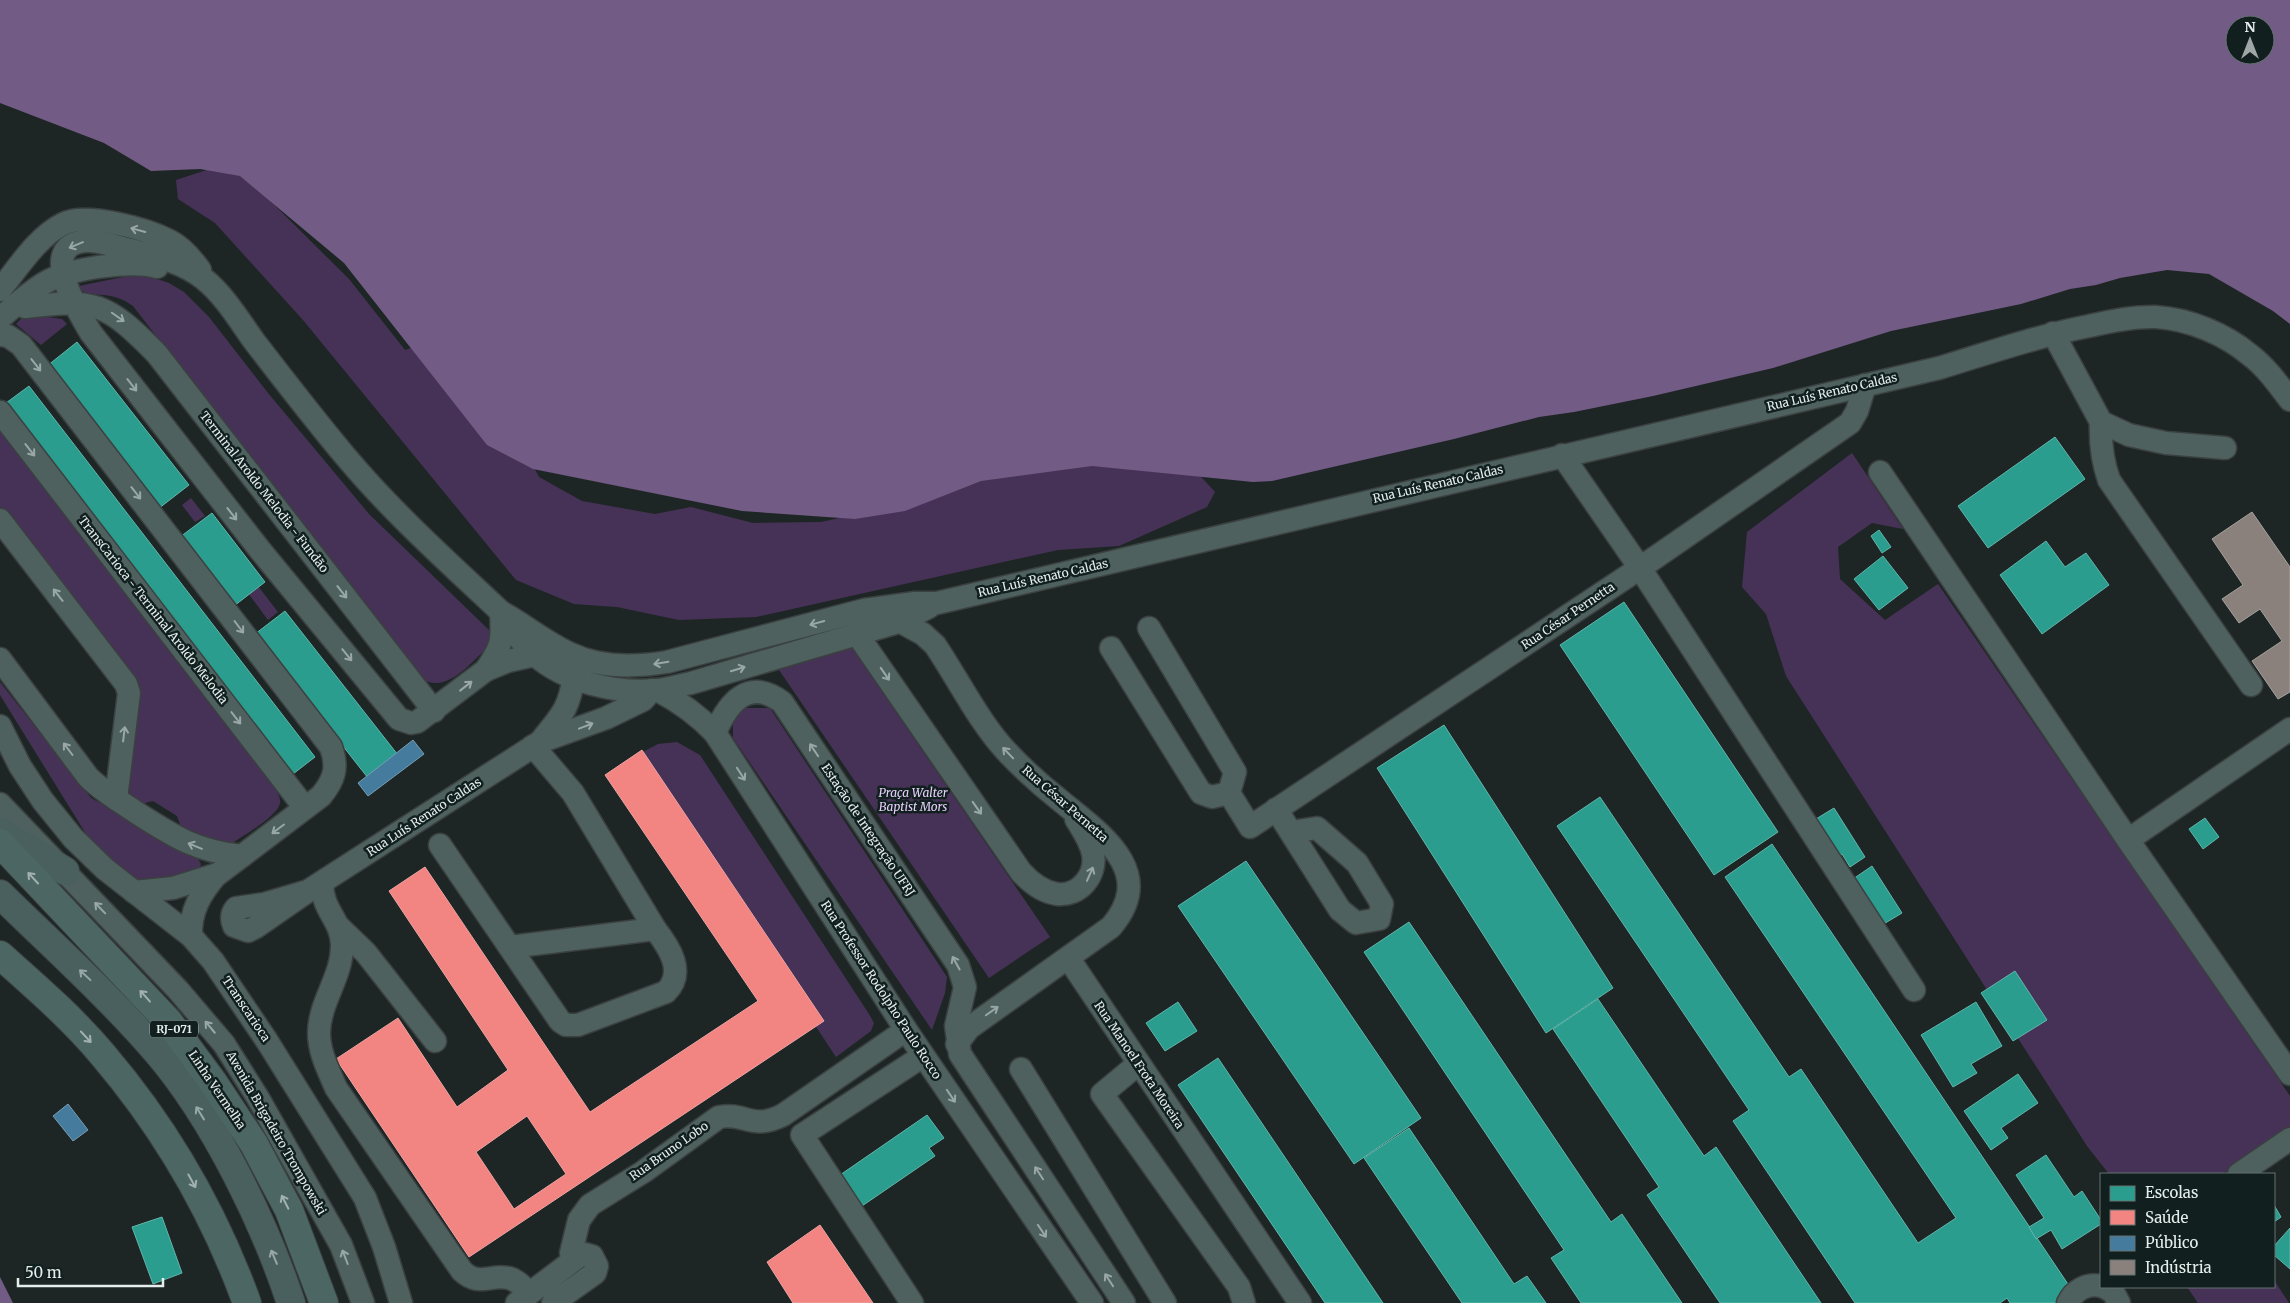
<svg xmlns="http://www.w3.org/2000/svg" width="2290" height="1303" font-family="Merriweather,serif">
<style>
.green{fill:#473257}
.water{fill:#725b85;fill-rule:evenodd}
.schools{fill:#2a9d8f;stroke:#62b5ab}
.health{fill:#f28482;stroke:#eea4a2;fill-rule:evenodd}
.public{fill:#457b9d;stroke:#759eb5}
.industry{fill:#8a817c;stroke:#a5a29e}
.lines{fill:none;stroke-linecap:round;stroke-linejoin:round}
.minor-casing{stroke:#3b4140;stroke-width:25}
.major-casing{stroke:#3b4140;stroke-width:30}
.highway-casing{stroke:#3b4140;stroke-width:30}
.minor{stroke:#4e615f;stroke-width:22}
.major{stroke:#49605e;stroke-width:28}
.highway{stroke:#4c6664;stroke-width:28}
.oneway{stroke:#99a8a6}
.oneway2{stroke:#a0b1af}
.oneway3{stroke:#96a7a6}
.labels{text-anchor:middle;stroke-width:5;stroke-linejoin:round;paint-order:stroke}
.shield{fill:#11201f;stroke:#a5b0af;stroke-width:1}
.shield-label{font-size:11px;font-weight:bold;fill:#e4eeed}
.street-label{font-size:12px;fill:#e4eeed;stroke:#11201f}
.park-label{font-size:12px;font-style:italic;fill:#e7cffb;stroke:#11201f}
</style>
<rect width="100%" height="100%" fill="#1e2625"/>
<g class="green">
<polygon points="231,162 349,279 405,350 437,339 497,398 539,477 582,501 655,514 691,507 753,523 821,522 876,510 998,461 1193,468 1215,492 1207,507 1119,546 1058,550 756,617 679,620 617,607 574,604 516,580 303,320 215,223 178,199 176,180"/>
<path d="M133 275H145L169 283 184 292 209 317 268 393 369 514 489 630 491 644C472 661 447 696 420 678L133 306C108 288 97 301 74 287Z"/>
<polygon points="41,316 62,319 67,324 41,345 16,324 22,318"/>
<path d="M0 428 273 784C276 790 281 797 280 803 278 816 244 835 234 842L226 844 182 830 177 816 153 801 141 804 124 793 134 681 0 507Z"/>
<polygon points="1852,453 1903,529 1872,523 1838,547 1840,579 1885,620 1938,584 2290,1096 2290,1126 2234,1168 2222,1174 2109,1174 2087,1146 1786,676 1766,614 1742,587 1747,532"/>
<polygon points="191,498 205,516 195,522 182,505"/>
<polygon points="258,586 278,612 268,620 248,593"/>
<polygon points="852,648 1050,937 989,978 775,664"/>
<polygon points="0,682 91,798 195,854 201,864 199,869 194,875 151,882 137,879 123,871 91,842 0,695"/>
<polygon points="745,708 770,708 947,977 945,993 932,1030 733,738 733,720"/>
<polygon points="677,742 700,755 869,1014 874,1023 871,1031 836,1057 637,755 658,744"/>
<polygon points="2274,1280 2289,1303 2198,1303 2187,1287 2274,1287"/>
</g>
<g class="water">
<path d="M0 0H2290V324L2273 311 2209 274 2167 270 2120 278 2096 285 2070 289 2021 304 1891 331 1773 368 1653 396 1574 412 1539 417 1454 439 1272 481 1253 482 1092 466 981 481 905 511 855 519 742 511 533 469 487 445 344 263 240 176 200 169 151 171 104 143 0 103ZM2235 25H2265V55H2235Z"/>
<polygon points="0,1277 13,1303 0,1303"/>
</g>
<g class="schools">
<polygon points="77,342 189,485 158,509 47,366"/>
<polygon points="29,386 315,757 293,774 6,403"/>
<polygon points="2055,437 2085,479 1988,548 1958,506"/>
<polygon points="212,513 265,582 234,606 180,537"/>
<polygon points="1879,530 1891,547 1882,553 1871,536"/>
<polygon points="2046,541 2065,567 2086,553 2109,585 2042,634 2000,575"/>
<polygon points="1883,556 1908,588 1879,610 1854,579"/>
<polygon points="1624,602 1778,832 1714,875 1560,645"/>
<polygon points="285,611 398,755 368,778 255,634"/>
<polygon points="1444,725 1613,988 1546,1033 1377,768"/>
<polygon points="1600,797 1789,1077 1801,1069 1918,1243 1956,1218 1725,877 1772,844 2074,1293 2059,1303 2010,1303 2007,1298 2000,1303 1855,1303 1733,1121 1749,1110 1557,826"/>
<polygon points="1834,808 1865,857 1850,867 1842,854 1834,859 1811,822"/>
<polygon points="2205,818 2219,837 2203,849 2189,829"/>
<polygon points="1246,861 1421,1118 1354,1164 1178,906"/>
<polygon points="1872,866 1902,913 1882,925 1853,879"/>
<polygon points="1409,922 1611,1222 1622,1214 1682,1303 1581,1303 1551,1258 1564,1250 1364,952"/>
<polygon points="2015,971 2047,1020 2013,1041 1981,993"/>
<polygon points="1598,999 1704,1156 1716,1147 1821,1303 1720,1303 1647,1195 1659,1187 1553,1029"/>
<polygon points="1178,1002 1197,1031 1165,1051 1146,1023"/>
<polygon points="1976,1002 2002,1046 1971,1064 1977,1073 1953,1087 1921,1035"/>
<polygon points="1218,1058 1383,1303 1325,1303 1178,1085"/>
<polygon points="2018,1074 2038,1103 2001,1128 2008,1138 1991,1150 1964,1111"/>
<polygon points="927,1115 944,1138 929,1148 935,1156 862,1206 840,1175"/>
<polygon points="1409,1128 1514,1284 1527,1276 1546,1303 1462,1303 1364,1158"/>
<polygon points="2046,1155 2074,1197 2082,1191 2101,1220 2101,1224 2062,1249 2051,1230 2036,1239 2029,1227 2044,1218 2016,1175"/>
<polygon points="2274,1205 2281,1217 2274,1222"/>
<polygon points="162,1217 182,1273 153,1284 132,1227"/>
<polygon points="2290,1228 2290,1269 2274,1255 2274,1246"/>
</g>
<g class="health">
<path d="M642 750 824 1021 469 1257 336 1059 398 1018 457 1107 508 1070 389 891 425 867 590 1112 758 1001 605 775ZM527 1116 566 1174 514 1209 476 1152Z"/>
<polygon points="820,1225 873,1303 793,1303 767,1262"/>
</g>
<g class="public">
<polygon points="413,740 424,754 368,796 358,783"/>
<polygon points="68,1104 88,1130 73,1141 53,1116"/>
</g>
<polygon class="industry" points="2252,512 2290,567 2290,692 2278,699 2252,661 2282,641 2260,609 2239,623 2222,599 2243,585 2212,539"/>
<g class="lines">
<defs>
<g id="minor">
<path d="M0 290C18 268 37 237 63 224 87 212 147 229 170 241 182 247 192 259 200 270"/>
<path d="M25 307C95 298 107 303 157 354L434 711"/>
<path d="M0 318C16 305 32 289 50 280 75 268 130 260 157 267"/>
<polyline points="2053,333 2101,422 2129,435 2166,443 2225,448"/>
<path d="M0 335 8 336 21 345 331 747C338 767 335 779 321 796L218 874 173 888 134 892"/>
<polyline points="0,412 305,808"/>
<path d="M2101 422C2100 443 2102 460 2109 480L2251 685"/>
<polyline points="1562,455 1640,568 1914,990"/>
<polyline points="1880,472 2128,840 2290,1074"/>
<polyline points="0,520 126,684 129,693 116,799"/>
<path d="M501 612C525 625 546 643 571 654 600 668 636 667 667 662L864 610 915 603H937L1939 368C1988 353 2038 336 2089 326 2110 321 2134 316 2156 317 2189 319 2225 334 2250 355 2266 367 2278 384 2290 400"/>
<path d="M892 617 923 634 935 645C958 679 980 724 1008 753 1024 770 1043 787 1062 802 1101 834 1158 872 1111 927L969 1028 957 1044"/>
<path d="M857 634 1021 872C1031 883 1042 892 1057 894 1079 897 1097 875 1093 854 1091 842 1082 829 1076 819"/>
<polyline points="1111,648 1201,793 1212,797 1229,793 1235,772 1149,628"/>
<path d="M535 655 508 661 486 670 417 722 411 723 399 719 260 550 91 333C79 312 35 245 86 241 100 240 117 247 131 250 156 256 183 262 204 279 224 295 239 320 254 341 284 380 314 419 346 457 393 513 448 562 501 612 511 627 520 642 534 654 565 682 616 694 657 690 669 689 680 685 691 683L902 621 929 607"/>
<path d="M0 659 88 777C102 791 118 800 134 811 173 836 195 851 242 856"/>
<path d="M486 670C502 646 503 641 501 612"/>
<path d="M657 690C680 702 697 714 715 733L906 1030 1092 1303"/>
<polyline points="0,726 20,766 43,801 73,838 105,869 191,936 213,961 267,1041 365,1198 384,1247 401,1303"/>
<path d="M715 733C728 703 748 677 782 702L958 965 965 987 956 1026 960 1054 1124 1303"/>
<path d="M540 742C561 715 568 712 574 677"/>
<polyline points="1229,793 1250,827 1640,568 1850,423 1857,411 1865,385"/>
<polyline points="0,804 178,990 224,1044 258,1098 341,1245 363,1303"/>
<polyline points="1276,809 1340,910 1356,923 1379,919 1382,904 1357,863 1317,828 1291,832"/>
<polyline points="2128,840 2290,729"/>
<path d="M440 845 560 1021 566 1025H578L666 992C686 972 669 947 655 929L573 793 533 746"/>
<path d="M322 883C322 911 341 919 342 944 343 976 319 1002 319 1033 319 1053 329 1071 336 1088L462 1271C479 1287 489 1274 509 1278 517 1280 523 1287 529 1293"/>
<path d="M308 891 264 904 236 908C231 914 231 919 234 926L248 931 256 927 308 891 540 742 606 718 643 700 652 690"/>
<polyline points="339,927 366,953 435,1041"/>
<path d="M191 936C190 910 201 893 217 874"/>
<polyline points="510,947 655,929"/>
<polyline points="1069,959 1300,1303"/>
<polyline points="1138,1064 1102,1094 1239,1287 1244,1303"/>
<polyline points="1021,1069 1165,1303"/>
<polyline points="2239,1174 2290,1139"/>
<path d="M574 1260 571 1253 579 1220 590 1205 643 1172 719 1117C746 1112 751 1131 783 1115L906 1030"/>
<polyline points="2104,1287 2113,1292 2119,1303"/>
<polyline points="517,1303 578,1257 585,1254 592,1256 597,1266 595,1273 553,1303"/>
<polyline points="912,1303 802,1135 923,1056"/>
<path d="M2068 1303C2074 1290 2087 1283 2101 1286"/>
</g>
<g id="major">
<polyline points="0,832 65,871"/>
<path d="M0 894C53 946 109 996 158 1053 214 1119 264 1221 291 1303"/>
</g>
<g id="highway">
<polyline points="0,843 168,1021 213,1082 254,1144 289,1210 324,1303"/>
<path d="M0 955C36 987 72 1018 103 1055 166 1129 214 1212 247 1303"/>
</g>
</defs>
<use href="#minor" class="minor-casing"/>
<use href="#major" class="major-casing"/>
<use href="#highway" class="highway-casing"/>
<use href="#minor" class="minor"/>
<use href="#major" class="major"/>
<use href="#highway" class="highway"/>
</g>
<defs><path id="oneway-shaft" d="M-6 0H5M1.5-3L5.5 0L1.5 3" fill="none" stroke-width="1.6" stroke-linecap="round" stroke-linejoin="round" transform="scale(1.25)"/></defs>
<g class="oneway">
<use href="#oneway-shaft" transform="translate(138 230) rotate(-165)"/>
<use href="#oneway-shaft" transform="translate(76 245) rotate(157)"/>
<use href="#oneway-shaft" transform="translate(118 317) rotate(35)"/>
<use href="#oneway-shaft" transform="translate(36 365) rotate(52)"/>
<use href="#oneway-shaft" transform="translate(132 385) rotate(52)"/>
<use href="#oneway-shaft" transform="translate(30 450) rotate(52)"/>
<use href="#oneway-shaft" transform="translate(136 493) rotate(52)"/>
<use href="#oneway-shaft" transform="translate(232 514) rotate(52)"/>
<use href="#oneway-shaft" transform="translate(342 592) rotate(52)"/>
<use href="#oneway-shaft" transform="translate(58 595) rotate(-128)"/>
<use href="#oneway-shaft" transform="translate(817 623) rotate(165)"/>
<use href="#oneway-shaft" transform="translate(239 627) rotate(53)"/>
<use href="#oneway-shaft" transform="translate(347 655) rotate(51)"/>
<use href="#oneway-shaft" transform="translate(661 663) rotate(171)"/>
<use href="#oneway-shaft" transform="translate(738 669) rotate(-17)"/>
<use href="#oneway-shaft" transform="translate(885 674) rotate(55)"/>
<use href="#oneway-shaft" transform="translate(466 686) rotate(-38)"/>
<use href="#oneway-shaft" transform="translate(236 718) rotate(52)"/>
<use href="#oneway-shaft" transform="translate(586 726) rotate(-21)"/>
<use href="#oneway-shaft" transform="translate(124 734) rotate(-83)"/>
<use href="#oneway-shaft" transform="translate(68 749) rotate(-127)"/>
<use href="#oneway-shaft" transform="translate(814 750) rotate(-124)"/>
<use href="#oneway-shaft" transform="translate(1008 753) rotate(-134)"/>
<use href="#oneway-shaft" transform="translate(741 774) rotate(57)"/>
<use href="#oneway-shaft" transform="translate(977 808) rotate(55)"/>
<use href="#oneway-shaft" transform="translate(278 829) rotate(143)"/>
<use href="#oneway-shaft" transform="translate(195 846) rotate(-158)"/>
<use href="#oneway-shaft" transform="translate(1090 874) rotate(-66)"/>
<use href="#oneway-shaft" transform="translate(100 908) rotate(-134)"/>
<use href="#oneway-shaft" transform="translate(956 963) rotate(-119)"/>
<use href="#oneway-shaft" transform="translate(992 1011) rotate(-35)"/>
<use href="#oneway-shaft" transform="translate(210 1027) rotate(-130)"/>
<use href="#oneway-shaft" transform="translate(951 1096) rotate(56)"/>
<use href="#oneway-shaft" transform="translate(1039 1173) rotate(-123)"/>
<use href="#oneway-shaft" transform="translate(1042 1231) rotate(56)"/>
<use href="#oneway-shaft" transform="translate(345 1257) rotate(-111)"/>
<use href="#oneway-shaft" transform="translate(1109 1280) rotate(-123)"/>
</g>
<g class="oneway2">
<use href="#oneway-shaft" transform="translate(33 878) rotate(-133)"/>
<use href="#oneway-shaft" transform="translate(145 996) rotate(-132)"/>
<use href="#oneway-shaft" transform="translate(86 1037) rotate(47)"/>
<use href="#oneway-shaft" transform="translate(192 1181) rotate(61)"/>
<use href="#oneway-shaft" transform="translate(285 1202) rotate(-117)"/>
</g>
<g class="oneway3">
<use href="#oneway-shaft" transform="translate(85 975) rotate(-137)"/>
<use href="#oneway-shaft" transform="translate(200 1113) rotate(-122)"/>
<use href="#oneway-shaft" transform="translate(274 1257) rotate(-113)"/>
</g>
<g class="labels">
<rect class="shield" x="150" y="1020.5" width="48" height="17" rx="4"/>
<g class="shield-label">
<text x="174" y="1033">RJ-071</text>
</g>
<g class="street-label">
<text transform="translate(1832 392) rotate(-13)" y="4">Rua Luís Renato Caldas</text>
<text transform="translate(1438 484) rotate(-13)" y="4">Rua Luís Renato Caldas</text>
<text transform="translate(264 492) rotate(52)" y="4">Terminal Aroldo Melodia - Fundão</text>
<text transform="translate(1043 578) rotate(-13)" y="4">Rua Luís Renato Caldas</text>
<text transform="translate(153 610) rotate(52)" y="4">TransCarioca - Terminal Aroldo Melodia</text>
<text transform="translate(1568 616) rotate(-34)" y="4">Rua César Pernetta</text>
<text transform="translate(1065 804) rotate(41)" y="4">Rua César Pernetta</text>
<text transform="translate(424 817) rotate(-33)" y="4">Rua Luís Renato Caldas</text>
<text transform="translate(868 830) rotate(56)" y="4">Estação de Integração UFRJ</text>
<text transform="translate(881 990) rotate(57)" y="4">Rua Professor Rodolpho Paulo Rocco</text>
<text transform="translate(246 1009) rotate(56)" y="4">Transcarioca</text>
<text transform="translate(1139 1065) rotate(56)" y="4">Rua Manoel Frota Moreira</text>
<text transform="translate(217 1090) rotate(56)" y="4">Linha Vermelha</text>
<text transform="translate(276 1133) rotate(60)" y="4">Avenida Brigadeiro Trompowski</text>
<text transform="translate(669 1151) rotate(-35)" y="4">Rua Bruno Lobo</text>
</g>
<g class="park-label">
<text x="913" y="797">Praça Walter<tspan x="913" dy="14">Baptist Mors</tspan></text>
</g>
</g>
<rect x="2100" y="1173" width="175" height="115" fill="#11201f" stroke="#657271"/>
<rect x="2110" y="1186" width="25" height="15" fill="#2a9d8f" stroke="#657271"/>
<text x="2145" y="1198" font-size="15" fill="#e4eeed">Escolas</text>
<rect x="2110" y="1210" width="25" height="15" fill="#f28482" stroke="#657271"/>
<text x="2145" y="1223" font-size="15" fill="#e4eeed">Saúde</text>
<rect x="2110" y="1236" width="25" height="15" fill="#457b9d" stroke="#657271"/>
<text x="2145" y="1248" font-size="15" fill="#e4eeed">Público</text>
<rect x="2110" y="1260" width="25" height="15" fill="#8a817c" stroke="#657271"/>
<text x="2145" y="1273" font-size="15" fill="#e4eeed">Indústria</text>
<g transform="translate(2250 40)"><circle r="24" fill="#11201f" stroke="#657271"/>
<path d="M0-4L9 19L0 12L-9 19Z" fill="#9fa8a7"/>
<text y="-8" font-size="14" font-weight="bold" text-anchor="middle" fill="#e4eeed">N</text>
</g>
<path d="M18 1278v8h145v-8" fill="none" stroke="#e4eeed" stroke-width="2.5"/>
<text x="25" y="1278" font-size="15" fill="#e4eeed" stroke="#11201f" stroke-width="4" paint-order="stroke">50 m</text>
</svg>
